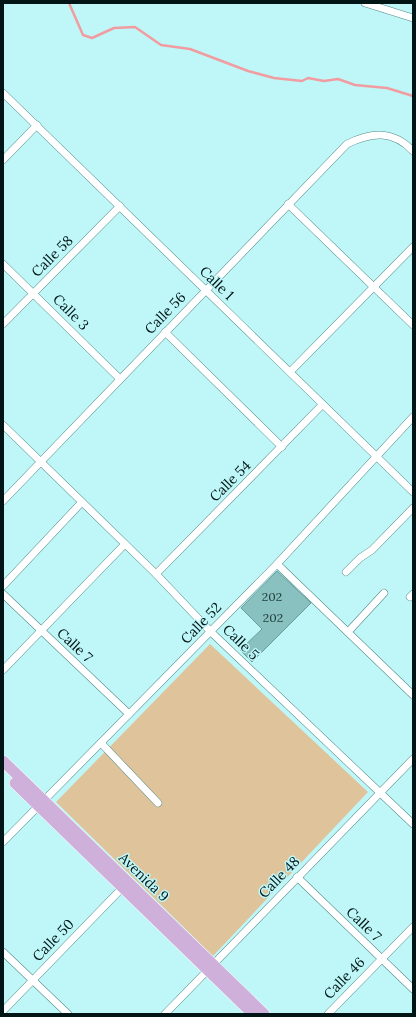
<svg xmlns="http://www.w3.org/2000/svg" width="416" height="1017" font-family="Lora,serif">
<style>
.green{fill:#dfc39b}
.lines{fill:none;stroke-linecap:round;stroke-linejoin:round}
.stream{stroke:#f19ca0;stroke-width:2.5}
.building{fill:#89c0c0;stroke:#669c9c}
.minor-casing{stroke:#538989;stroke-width:8}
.primary-casing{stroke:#fff;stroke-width:12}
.minor{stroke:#fff;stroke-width:7}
.primary{stroke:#cfb0da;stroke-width:11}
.labels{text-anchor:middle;stroke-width:3;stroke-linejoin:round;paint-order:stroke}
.number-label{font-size:12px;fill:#234040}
.street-label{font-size:14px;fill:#011516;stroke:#bff7f8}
</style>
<rect width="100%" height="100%" fill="#bff7f8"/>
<polygon class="green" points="210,644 368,792 213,956 56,802"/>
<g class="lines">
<polyline class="stream" points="69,3 83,35 92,38 114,28 135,27 161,45 190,49 248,71 274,78 302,81 308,78 324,81 338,79 355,85 387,88 413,96"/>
</g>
<polygon class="building" points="277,571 311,603 252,662 240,650 262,629 241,608"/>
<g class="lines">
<defs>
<g id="minor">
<polyline points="365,3 413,18"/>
<polyline points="3,93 413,492"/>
<polyline points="3,160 37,125"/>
<polyline points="288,204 413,325"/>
<polyline points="3,264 120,379"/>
<polyline points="3,324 120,206"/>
<polyline points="165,332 282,447"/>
<polyline points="290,372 413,247"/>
<polyline points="3,425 156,574 211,632 413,824"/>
<path d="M3 501 347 144C372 132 393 130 413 151"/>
<polyline points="277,564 413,695"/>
<polyline points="346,572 360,558 372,550 413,508"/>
<polyline points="156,574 322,405"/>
<polyline points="3,586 82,502"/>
<polyline points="3,594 129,714"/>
<polyline points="410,597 413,594"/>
<polyline points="348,632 384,593"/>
<polyline points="3,670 125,544"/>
<polyline points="101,743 158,803"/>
<polyline points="3,842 277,564 413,417"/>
<polyline points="297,877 413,989"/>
<polyline points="3,952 68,1014"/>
<polyline points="3,1011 125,885"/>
<polyline points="165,1014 413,759"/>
<polyline points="328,1014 413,927"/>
</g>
<g id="primary">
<polyline points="3,761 264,1014"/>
<polyline points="15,783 253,1014"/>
</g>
</defs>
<use href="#minor" class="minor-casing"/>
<use href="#primary" class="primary-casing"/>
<use href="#minor" class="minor"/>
<use href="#primary" class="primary"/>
</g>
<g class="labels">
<g class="number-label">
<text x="272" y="601">202</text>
<text x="273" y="622">202</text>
</g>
<g class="street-label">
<text transform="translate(52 256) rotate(-45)" y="5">Calle 58</text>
<text transform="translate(217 283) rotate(44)" y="5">Calle 1</text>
<text transform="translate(71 312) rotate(45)" y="5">Calle 3</text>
<text transform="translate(165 313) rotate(-46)" y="5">Calle 56</text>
<text transform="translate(230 481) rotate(-45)" y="5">Calle 54</text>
<text transform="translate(201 623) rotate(-46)" y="5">Calle 52</text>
<text transform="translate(241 642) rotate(44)" y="5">Calle 5</text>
<text transform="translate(75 645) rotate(43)" y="5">Calle 7</text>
<text transform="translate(144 877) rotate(44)" y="5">Avenida 9</text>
<text transform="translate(279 877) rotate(-46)" y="5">Calle 48</text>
<text transform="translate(364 924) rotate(44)" y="5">Calle 7</text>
<text transform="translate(53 940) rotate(-46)" y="5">Calle 50</text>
<text transform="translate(344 978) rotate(-46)" y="5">Calle 46</text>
</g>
</g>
<rect width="416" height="1017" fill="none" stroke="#011516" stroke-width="8"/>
</svg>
